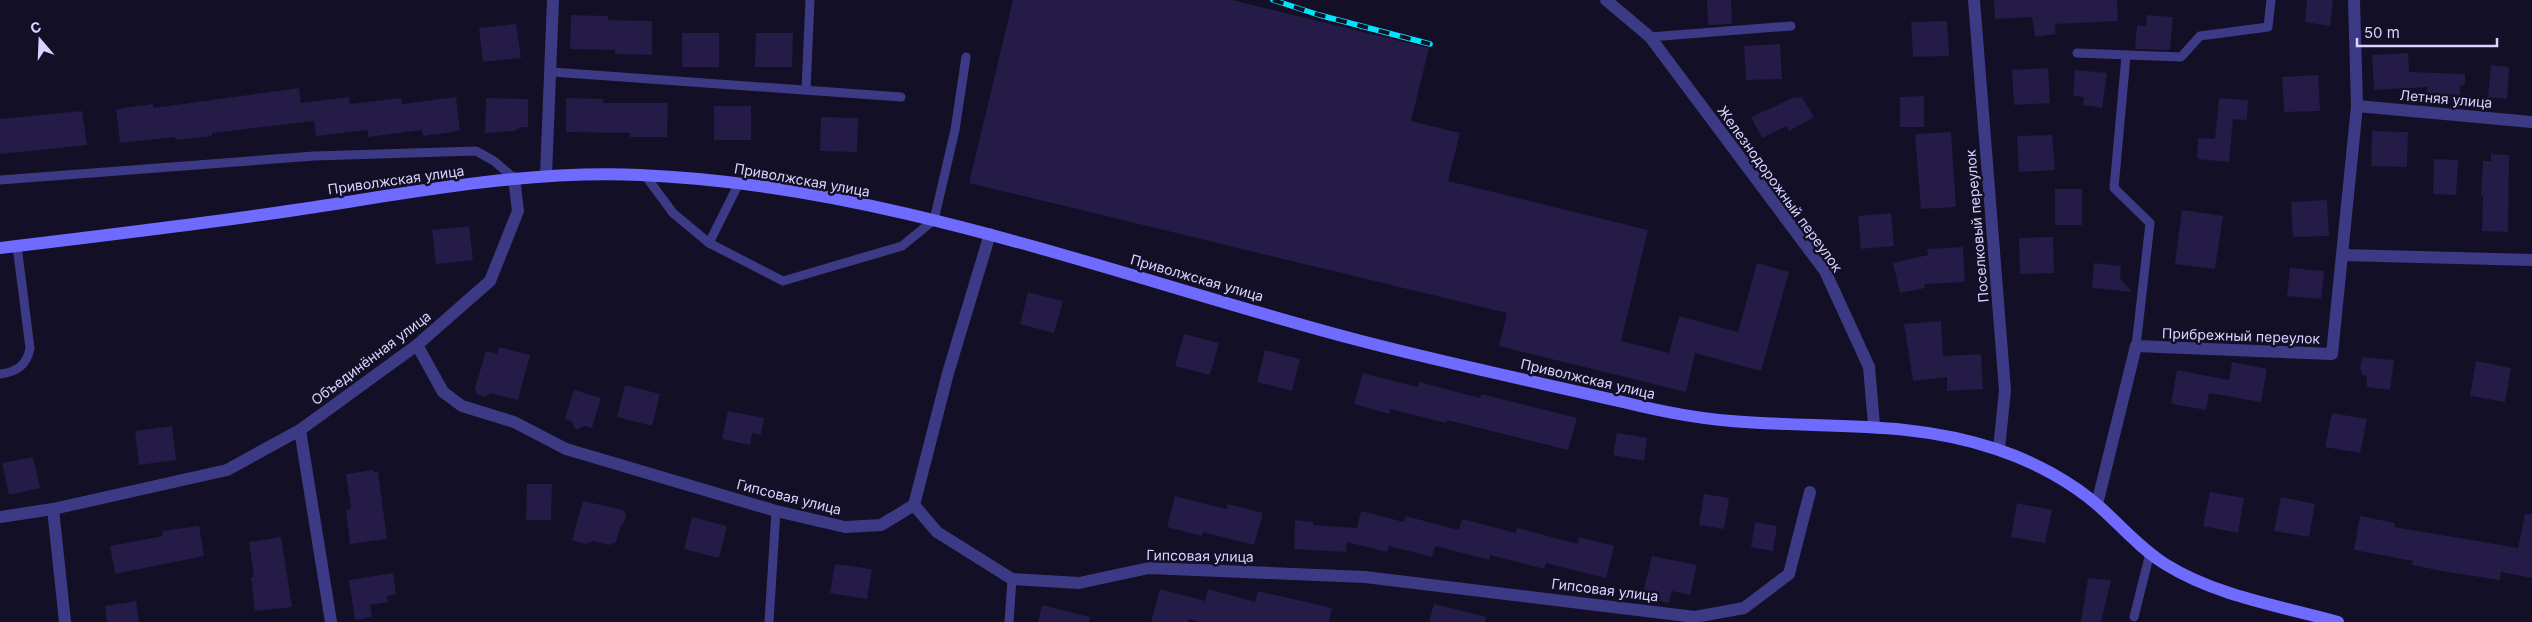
<svg xmlns="http://www.w3.org/2000/svg" width="2532" height="622" font-family="Inter,sans-serif">
<style>
.building{fill:#241b47}
.lines{fill:none;stroke-linecap:round;stroke-linejoin:round}
.service{stroke:#3d3a85;stroke-width:9}
.minor{stroke:#3d3a85;stroke-width:12}
.secondary{stroke:#6f6bff;stroke-width:12}
.rail-casing{stroke:#00e5ff;stroke-width:5.5}
.rail{stroke:#130f26;stroke-width:4;stroke-dasharray:11;stroke-linecap:butt}
.labels{text-anchor:middle;stroke-width:5;stroke-linejoin:round;paint-order:stroke}
.street-label{font-size:14px;fill:#d9d4ff;stroke:#130f26}
</style>
<rect width="100%" height="100%" fill="#130f26"/>
<g class="building">
<polygon points="1013,0 1232,0 1429,48 1411,121 1460,133 1448,181 1648,230 1621,341 1669,353 1679,316 1738,332 1757,263 1789,272 1761,371 1695,353 1686,392 1499,346 1507,313 969,183"/>
<polygon points="1707,0 1731,0 1732,24 1708,25"/>
<polygon points="1994,0 2117,0 2118,21 2055,24 2056,34 2035,37 2032,17 1995,19"/>
<polygon points="2307,0 2333,0 2330,26 2305,22"/>
<polygon points="571,15 608,16 608,20 652,21 652,55 615,54 615,50 570,49"/>
<polygon points="2147,15 2173,17 2170,50 2135,49 2137,25 2146,26"/>
<polygon points="1947,21 1949,56 1913,57 1911,22"/>
<polygon points="516,24 521,58 483,62 479,28"/>
<rect x="682" y="33" width="37" height="34"/>
<polygon points="756,33 793,33 792,67 755,67"/>
<polygon points="1780,44 1782,79 1746,80 1744,46"/>
<polygon points="2408,53 2409,72 2465,74 2465,85 2460,86 2460,99 2427,99 2427,87 2374,90 2372,55"/>
<polygon points="2491,65 2509,67 2507,99 2488,97"/>
<polygon points="2048,68 2050,103 2014,105 2012,70"/>
<polygon points="2075,70 2107,73 2102,108 2083,105 2084,97 2073,96"/>
<polygon points="2318,75 2320,111 2284,112 2282,77"/>
<polygon points="299,88 301,103 349,97 350,104 401,98 402,104 456,97 460,131 423,136 422,130 368,137 368,130 316,136 314,121 212,133 212,136 175,140 175,137 120,143 116,109 153,104 153,108"/>
<polygon points="1924,96 1924,127 1900,127 1900,97"/>
<polygon points="1802,97 1814,117 1789,131 1787,126 1762,138 1751,117 1793,98"/>
<polygon points="486,98 528,99 528,127 522,127 514,131 485,133"/>
<polygon points="566,98 603,99 603,103 668,103 667,137 630,137 630,133 566,132"/>
<polygon points="2219,98 2248,100 2247,120 2233,119 2229,162 2197,159 2198,138 2215,139"/>
<rect x="714" y="106" width="37" height="34"/>
<polygon points="82,111 87,145 0,154 0,119"/>
<polygon points="821,117 858,118 857,152 820,151"/>
<polygon points="2372,131 2408,132 2407,167 2371,166"/>
<polygon points="1951,132 1956,207 1921,209 1915,134"/>
<polygon points="2052,135 2055,170 2019,172 2017,136"/>
<polygon points="2491,154 2509,155 2508,232 2482,231 2483,196 2481,196 2483,161 2491,161"/>
<polygon points="2434,159 2458,160 2456,195 2433,194"/>
<rect x="2055" y="189" width="27" height="36"/>
<polygon points="2327,200 2329,236 2293,237 2291,202"/>
<polygon points="2182,210 2223,216 2215,269 2175,264"/>
<polygon points="1891,213 1894,246 1861,249 1858,216"/>
<polygon points="469,226 473,260 436,264 432,230"/>
<polygon points="2053,237 2054,273 2020,274 2019,238"/>
<polygon points="1963,247 1965,282 1924,284 1925,288 1900,293 1893,263 1928,255 1927,249"/>
<polygon points="2094,263 2121,266 2120,278 2132,292 2092,288"/>
<polygon points="2290,268 2324,271 2321,299 2287,296"/>
<polygon points="1028,292 1063,301 1054,333 1020,324"/>
<polygon points="1941,321 1943,356 1981,354 1983,389 1947,391 1947,377 1913,381 1904,324"/>
<polygon points="1184,334 1219,343 1210,375 1175,366"/>
<polygon points="499,347 530,355 518,400 490,393 485,397 477,395 475,388 486,351 497,354"/>
<polygon points="1265,350 1300,359 1292,391 1257,382"/>
<polygon points="2362,357 2394,360 2390,390 2366,387 2367,376 2362,375 2362,371 2360,370"/>
<polygon points="2476,361 2511,368 2505,402 2470,396"/>
<polygon points="2232,362 2267,369 2261,402 2209,393 2206,410 2171,404 2177,370 2229,380"/>
<polygon points="1363,373 1418,387 1419,382 1480,398 1481,394 1577,418 1568,450 1447,420 1446,423 1390,409 1389,414 1354,404"/>
<polygon points="625,385 660,394 652,426 617,417"/>
<polygon points="574,390 601,398 592,428 585,426 576,430 571,421 565,419"/>
<polygon points="728,411 764,418 761,435 752,433 750,445 722,439"/>
<polygon points="2332,413 2367,419 2360,453 2325,447"/>
<polygon points="172,426 176,460 139,465 135,431"/>
<polygon points="1617,433 1647,438 1644,461 1613,455"/>
<polygon points="33,457 40,488 9,495 2,463"/>
<polygon points="374,470 374,472 378,472 387,539 350,544 346,510 351,509 346,474"/>
<polygon points="527,484 552,484 551,520 526,520"/>
<polygon points="2210,492 2244,498 2238,533 2203,526"/>
<polygon points="1704,494 1729,498 1724,529 1699,525"/>
<polygon points="1175,496 1226,509 1228,504 1263,513 1254,545 1203,532 1202,536 1167,527"/>
<polygon points="2281,497 2315,504 2309,537 2274,531"/>
<polygon points="583,501 623,510 626,515 625,521 621,525 616,542 610,545 593,541 586,544 572,540"/>
<polygon points="2017,503 2052,510 2045,543 2011,537"/>
<polygon points="1361,511 1404,522 1405,516 1459,530 1462,519 1516,533 1517,528 1578,544 1579,537 1614,546 1606,578 1546,563 1544,569 1490,555 1489,560 1435,546 1432,557 1389,546 1387,552 1347,542 1346,552 1294,549 1295,520 1313,522 1313,525 1357,528"/>
<polygon points="2525,514 2532,514 2532,578 2501,572 2500,580 2447,572 2412,565 2413,561 2354,550 2360,516 2395,523 2394,527 2518,548"/>
<polygon points="692,517 727,526 719,558 684,549"/>
<polygon points="1755,522 1777,526 1773,551 1751,547"/>
<polygon points="199,526 204,556 115,574 110,546 163,536 162,531"/>
<polygon points="281,537 292,607 255,611 251,577 254,577 249,542"/>
<polygon points="1652,556 1697,565 1690,595 1672,591 1669,603 1642,597"/>
<polygon points="835,564 872,569 867,599 830,593"/>
<polygon points="393,573 396,594 387,596 388,602 370,605 372,617 355,620 349,580"/>
<polygon points="2088,578 2111,580 2101,622 2081,622"/>
<polygon points="1160,589 1205,601 1208,589 1255,602 1258,591 1332,608 1329,622 1201,622 1189,619 1188,622 1151,622"/>
<polygon points="136,601 139,622 107,622 105,606"/>
<polygon points="1434,604 1486,617 1485,622 1429,622"/>
<polygon points="1042,605 1090,617 1089,622 1038,622"/>
</g>
<g class="lines">
<g class="service">
<polyline points="1650,37 1791,26"/>
<polyline points="2077,53 2181,57 2200,36 2268,27 2271,0"/>
<polyline points="2126,56 2114,188 2150,223 2136,346"/>
<polyline points="552,72 901,97"/>
<polyline points="806,90 810,0"/>
<polyline points="645,175 673,213 709,243"/>
<polyline points="0,180 314,156 476,151 494,161 514,178"/>
<polyline points="739,183 709,243 783,281 902,246 934,220 955,130 966,57"/>
<path d="M0 374C17 372 27 365 30 348L17 246"/>
<polyline points="2134,617 2150,553"/>
<polyline points="769,622 776,511"/>
<polyline points="1009,622 1012,579"/>
</g>
<g class="minor">
<polyline points="1606,0 1650,37 1825,271 1869,367 1874,425"/>
<polyline points="1974,0 2005,390 1999,449"/>
<polyline points="2357,106 2532,122"/>
<polyline points="546,175 553,0"/>
<polyline points="2343,255 2532,260"/>
<polyline points="417,345 443,392 462,406 514,422 566,449 776,511 845,527 881,525 914,505 937,532 1012,579 1079,583 1149,568 1365,577 1695,617 1744,608 1789,574 1810,492"/>
<polyline points="300,430 417,345 490,281 518,211 514,178"/>
<polyline points="2097,504 2136,346 2332,354 2357,106 2354,0"/>
<polyline points="914,505 948,373 990,234"/>
<polyline points="53,509 65,622"/>
<polyline points="0,517 53,509 227,470 300,430 331,622"/>
</g>
<path class="secondary" d="M0 248C101 236 202 224 302 209 415 192 526 170 640 175 885 185 1116 276 1350 338 1440 362 1532 381 1623 402 1659 411 1694 418 1731 421 1821 429 1907 419 1996 449 2033 461 2072 482 2101 508 2122 527 2141 549 2165 564 2216 596 2280 606 2338 622"/>
<defs>
<polyline id="rail" points="1273,0 1319,15 1430,44"/>
</defs>
<use href="#rail" class="rail-casing"/>
<use href="#rail" class="rail"/>
</g>
<g class="labels">
<g class="street-label">
<text transform="translate(2446 99) rotate(5)" y="5">Летняя улица</text>
<text transform="translate(396 180) rotate(-8)" y="5">Приволжская улица</text>
<text transform="translate(802 180) rotate(10)" y="5">Приволжская улица</text>
<text transform="translate(1780 189) rotate(54)" y="5">Железнодорожный переулок</text>
<text transform="translate(1977 226) rotate(-95)" y="5">Поселковый переулок</text>
<text transform="translate(1197 278) rotate(16)" y="5">Приволжская улица</text>
<text transform="translate(2241 336) rotate(2)" y="5">Прибрежный переулок</text>
<text transform="translate(371 358) rotate(-37)" y="5">Объединённая улица</text>
<text transform="translate(1588 379) rotate(13)" y="5">Приволжская улица</text>
<text transform="translate(789 497) rotate(14)" y="5">Гипсовая улица</text>
<text transform="translate(1200 556) rotate(1)" y="5">Гипсовая улица</text>
<text transform="translate(1605 590) rotate(7)" y="5">Гипсовая улица</text>
</g>
</g>
<g transform="translate(40 40) rotate(341)" stroke="#130f26" stroke-width="4" paint-order="stroke">
<path d="M0-4L9 19L0 12L-9 19Z" fill="#d9d4ff"/>
<text y="-8" font-size="14" font-weight="bold" text-anchor="middle" fill="#d9d4ff">С</text>
</g>
<path d="M2357 38v8h140v-8" fill="none" stroke="#d9d4ff" stroke-width="2.5"/>
<text x="2364" y="38" font-size="15" fill="#d9d4ff" stroke="#130f26" stroke-width="4" paint-order="stroke">50 m</text>
</svg>
